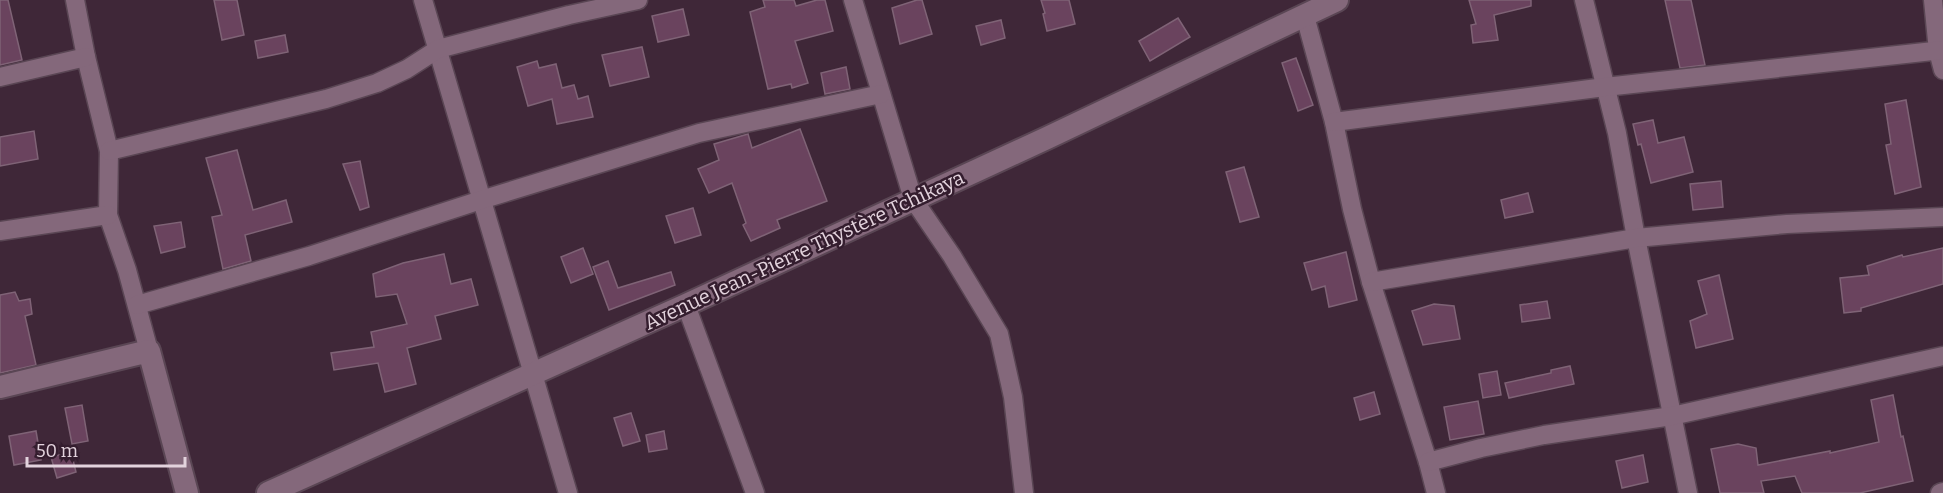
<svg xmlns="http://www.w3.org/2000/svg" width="1943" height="493" font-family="Bitter,serif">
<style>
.building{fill:#6a435e;stroke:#7f6376;stroke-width:1.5}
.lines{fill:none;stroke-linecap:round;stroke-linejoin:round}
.minor-casing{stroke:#5a4654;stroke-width:21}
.tertiary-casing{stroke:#5a4654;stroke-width:26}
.minor{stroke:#84687b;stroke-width:18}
.tertiary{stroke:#84687b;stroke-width:22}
.labels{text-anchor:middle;stroke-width:5;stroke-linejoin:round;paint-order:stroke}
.street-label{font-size:20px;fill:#e3d3dd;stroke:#341d2e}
</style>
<rect width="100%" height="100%" fill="#3f2738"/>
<g class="building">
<polygon points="0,0 8,0 22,60 0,65"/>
<polygon points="214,0 237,0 244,35 222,40"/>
<polygon points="763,0 794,0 796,6 817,0 825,0 833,31 795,41 808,83 792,88 791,84 768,89 750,12 765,7"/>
<polygon points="917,0 922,0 932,34 900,44 892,8"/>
<polygon points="1041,0 1069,0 1075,24 1047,31 1043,14 1045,13"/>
<polygon points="1469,0 1531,0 1531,6 1494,15 1498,40 1473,43 1471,25 1476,24"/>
<polygon points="1665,0 1691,0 1705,65 1680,68"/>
<polygon points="683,9 689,35 658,42 652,16"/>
<polygon points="1178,18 1190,37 1150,61 1139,41"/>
<polygon points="1001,20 1005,38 981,45 976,26"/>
<polygon points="285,35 288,52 258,58 255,41"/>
<polygon points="642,47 649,77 610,86 602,55"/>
<polygon points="1296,58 1313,105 1298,111 1282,63"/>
<polygon points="537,61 539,68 556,64 562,88 574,85 578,99 588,96 593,117 557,124 552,99 528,106 517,67"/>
<polygon points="846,67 850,89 825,94 821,73"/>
<polygon points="1906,100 1921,187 1895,194 1886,145 1891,144 1885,104"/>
<polygon points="1653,120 1658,143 1684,137 1693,172 1651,183 1641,144 1638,145 1633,124"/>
<polygon points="800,129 827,201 777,220 780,228 751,241 743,225 746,223 732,183 709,193 698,169 719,160 714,144 748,134 752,148"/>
<polygon points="34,131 38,159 0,166 0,137"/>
<polygon points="237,150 253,210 286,200 292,222 245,235 251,261 223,269 212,217 222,215 206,158"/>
<polygon points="360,161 369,207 360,210 343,164"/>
<polygon points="1244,167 1259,217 1240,222 1226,172"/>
<polygon points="1721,181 1723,207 1693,210 1690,184"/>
<polygon points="1528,193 1533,212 1505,218 1501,200"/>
<polygon points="693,208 701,235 675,243 666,216"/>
<polygon points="181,222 185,247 161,253 154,226"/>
<polygon points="583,248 593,274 571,283 561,257"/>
<polygon points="1943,248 1943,284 1861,308 1861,311 1844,313 1840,278 1869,275 1867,266 1902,255 1903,257"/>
<polygon points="1346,252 1357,300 1329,307 1325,286 1312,290 1304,263"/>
<polygon points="444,254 451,284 471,279 478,305 435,316 441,339 407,348 416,384 385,392 378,363 334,370 331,353 374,347 371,332 407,324 397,294 376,297 373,274 403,263"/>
<polygon points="608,261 618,288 671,272 675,285 609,310 593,267"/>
<polygon points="1719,275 1733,339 1696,348 1690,321 1707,314 1698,281"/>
<polygon points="15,292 19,301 30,299 32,314 25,316 36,365 0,373 0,295"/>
<polygon points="1547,301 1550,318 1522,322 1520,305"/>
<polygon points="1434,304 1454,306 1460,339 1423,345 1412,311"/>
<polygon points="1570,366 1574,384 1509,398 1505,383 1551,373 1551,370"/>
<polygon points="1497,371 1501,395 1483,398 1479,374"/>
<polygon points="1374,392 1380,414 1360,420 1354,398"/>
<polygon points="1893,395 1901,437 1903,436 1913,481 1860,493 1802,493 1795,476 1761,481 1764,493 1720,493 1711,449 1738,444 1756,448 1758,465 1830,451 1830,453 1879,442 1871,400"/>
<polygon points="1478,401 1484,434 1450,440 1444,407"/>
<polygon points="82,405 88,441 72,444 65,408"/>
<polygon points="631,413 640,441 623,446 614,418"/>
<polygon points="36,431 41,460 14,465 9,436"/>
<polygon points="664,431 667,449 649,452 646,435"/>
<polygon points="71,452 76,472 57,478 51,457"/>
<polygon points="1643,455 1648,482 1622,488 1616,461"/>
</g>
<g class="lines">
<defs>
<g id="minor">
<polyline points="75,0 86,57 109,151 108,215 127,270 149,351"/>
<polyline points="423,0 568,493"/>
<polyline points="853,0 913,199 952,256 999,334 1013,397 1024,493"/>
<polyline points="1584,0 1617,133 1636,238 1688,493"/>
<polyline points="1933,0 1938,51 1943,70"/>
<polyline points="1305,16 1334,122 1352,209 1371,282 1428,462 1436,493"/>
<polyline points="0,77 86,57"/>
<polyline points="1334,122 1605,87 1943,50"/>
<polyline points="109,151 326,99 377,83 407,69 438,49 569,15 638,0"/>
<polyline points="0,231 108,215"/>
<polyline points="1371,282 1636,238 1787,224 1943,217"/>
<polyline points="137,305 309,256 481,200 699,133 881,94"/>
<polyline points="686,305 755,493"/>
<polyline points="1428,462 1481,448 1544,435 1672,416 1943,356"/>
<polyline points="1940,493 1943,492"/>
</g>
<g id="tertiary">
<polyline points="0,387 149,351 187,493"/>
<polyline points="268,493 686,305 1047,138 1337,0"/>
</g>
</defs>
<use href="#minor" class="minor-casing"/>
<use href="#tertiary" class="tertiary-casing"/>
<use href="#minor" class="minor"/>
<use href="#tertiary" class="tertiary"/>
</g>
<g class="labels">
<g class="street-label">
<text transform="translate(804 250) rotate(-25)" y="7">Avenue Jean-Pierre Thystère Tchikaya</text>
</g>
</g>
<path d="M27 457v9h158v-9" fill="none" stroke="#e3d3dd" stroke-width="3"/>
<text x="36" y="457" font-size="18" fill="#e3d3dd" stroke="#341d2e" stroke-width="4.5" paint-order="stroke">50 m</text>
</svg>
